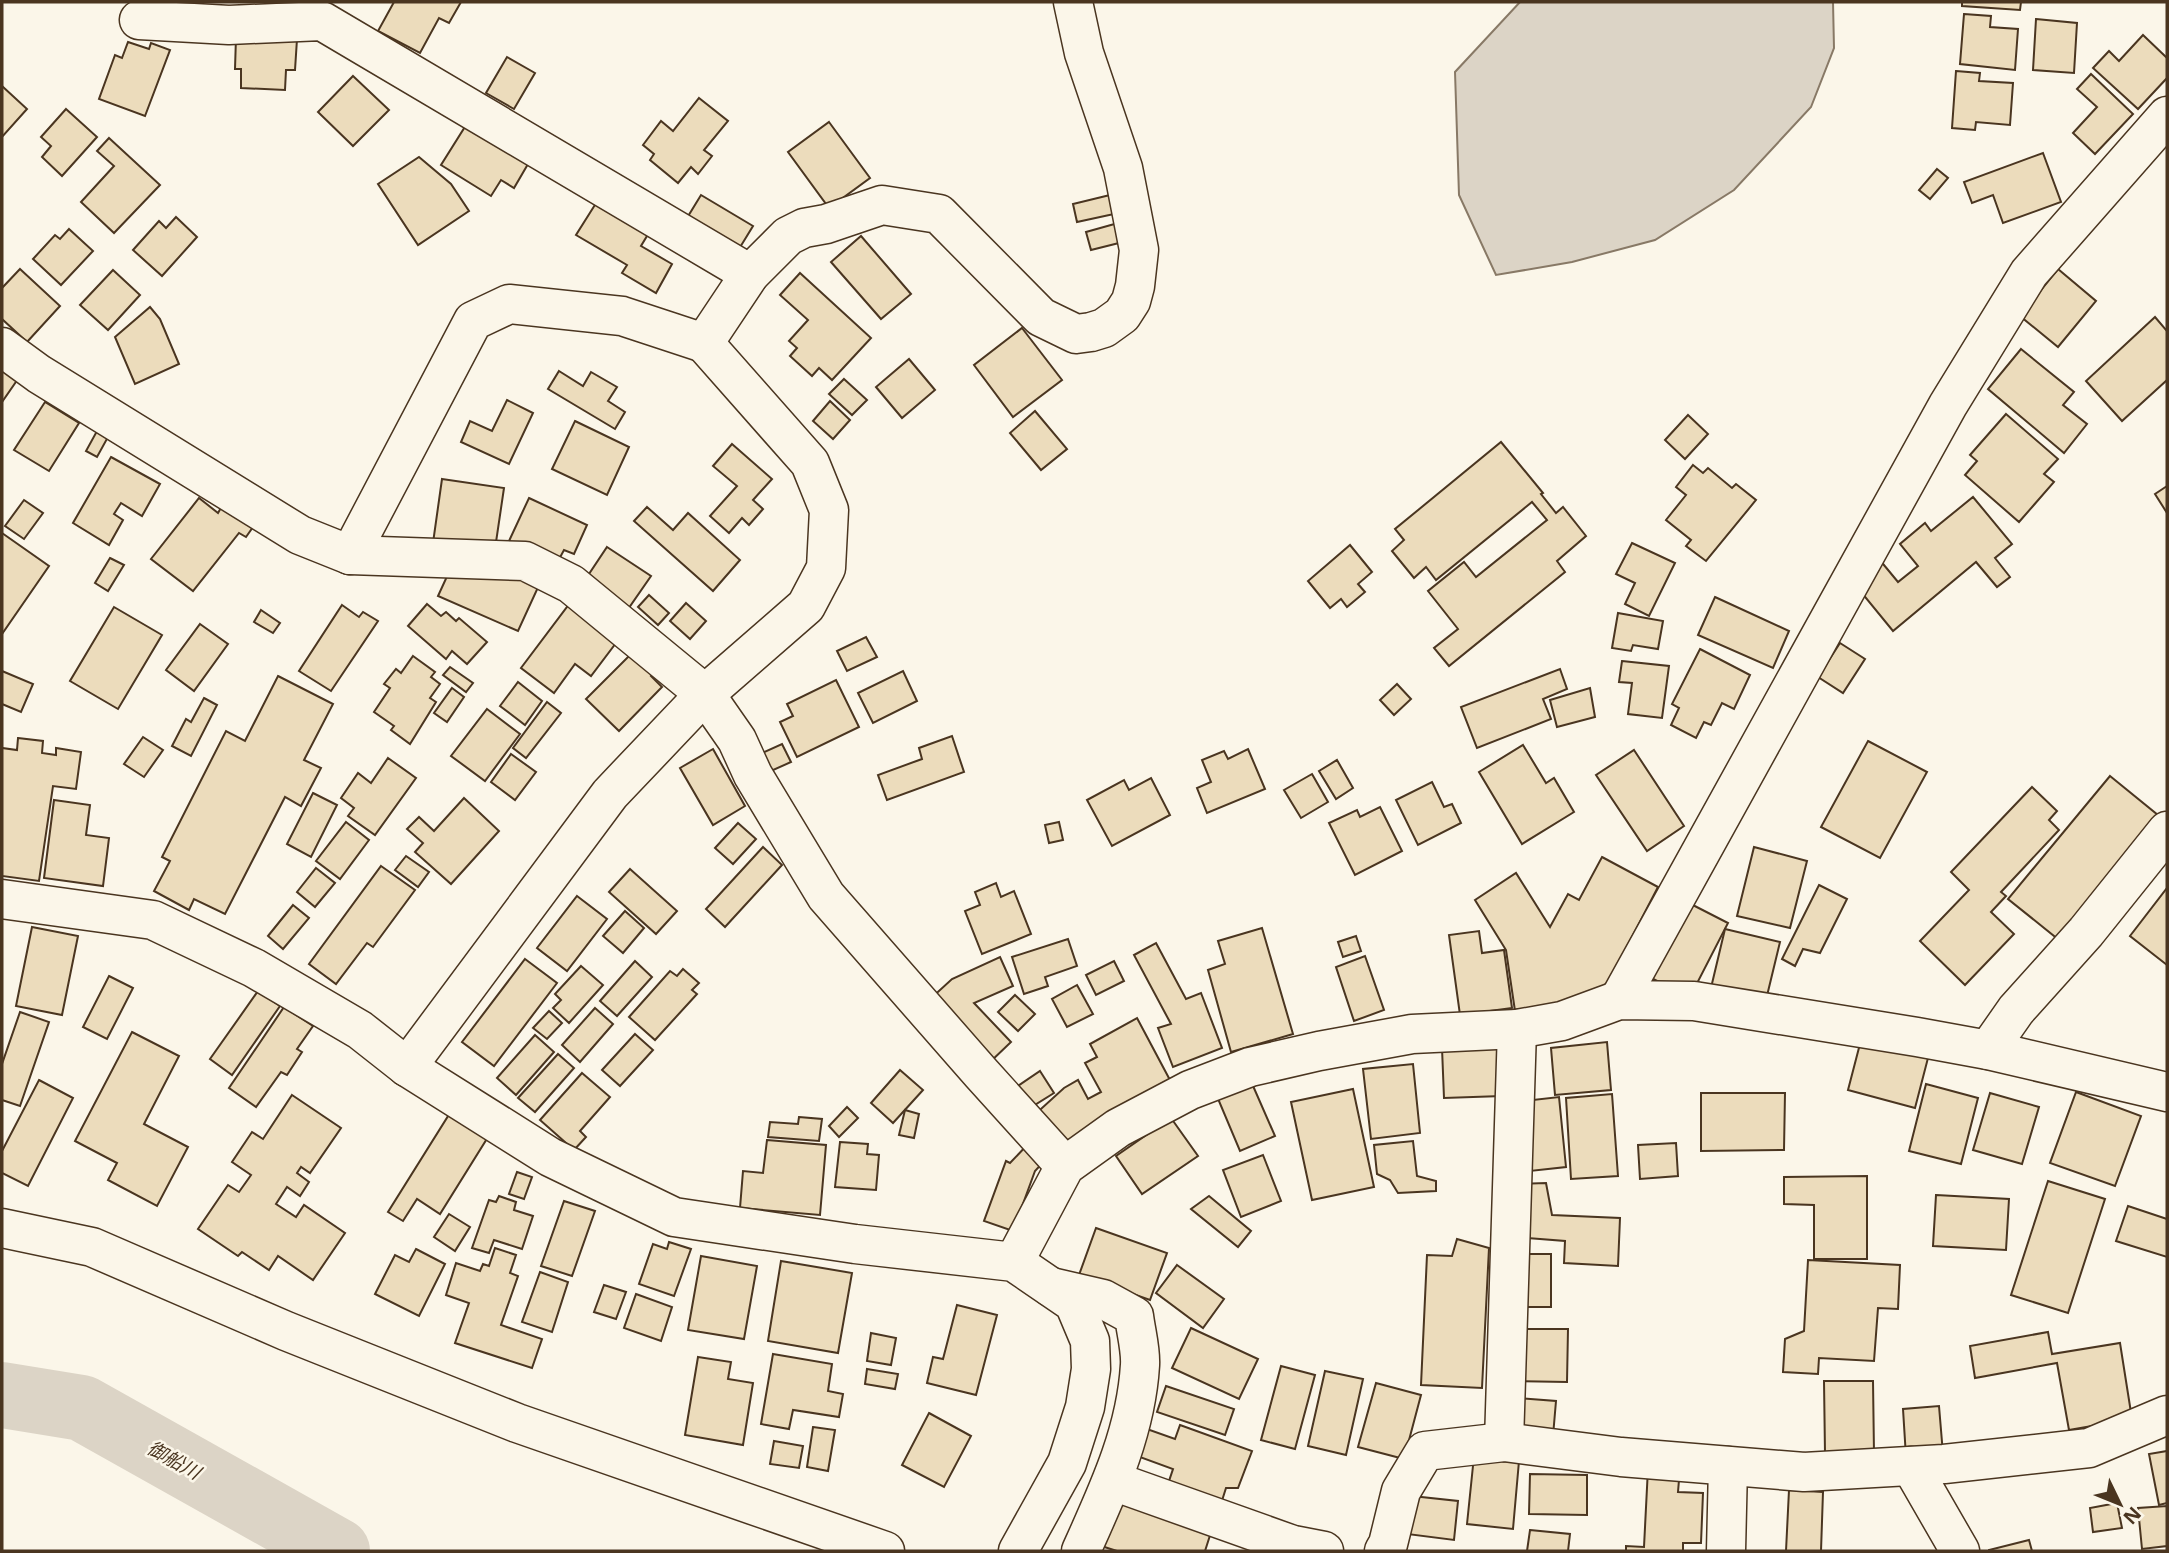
<svg xmlns="http://www.w3.org/2000/svg" width="2169" height="1553" font-family="'Open Sans','Noto Sans JP',sans-serif">
<style>
.water{fill:#dcd4c6;stroke:#887966;stroke-width:2}
.lines{fill:none;stroke-linecap:round;stroke-linejoin:round}
.river{stroke:#dcd4c6;stroke-width:66}
.building{fill:#ecdcbc;stroke:#4a3520;stroke-width:2}
.minor-casing{stroke:#4a3520;stroke-width:41}
.minor{stroke:#fbf6e9;stroke-width:38}
.labels{text-anchor:middle;stroke-width:5;stroke-linejoin:round;paint-order:stroke}
.water-label{font-size:19px;font-style:italic;fill:#4a3520;stroke:#fbf6e9}
</style>
<rect width="100%" height="100%" fill="#fbf6e9"/>
<polygon class="water" points="1520,2 1833,2 1834,48 1811,107 1734,190 1655,240 1572,262 1496,275 1459,195 1455,72"/>
<g class="lines">
<polyline class="river" points="2,1395 82,1408 337,1551"/>
</g>
<g class="building">
<polygon points="394,2 461,2 449,23 439,18 420,53 378,31"/>
<polygon points="1962,2 2021,2 2020,10 1962,6"/>
<polygon points="1964,14 1991,16 1990,27 2018,29 2015,70 1960,64"/>
<polygon points="2036,19 2077,23 2074,73 2033,70"/>
<polygon points="2143,35 2167,58 2167,78 2138,109 2093,68 2109,51 2119,61"/>
<polygon points="236,37 297,39 295,70 286,70 285,90 241,88 241,69 235,69"/>
<polygon points="128,42 149,49 151,43 170,50 145,116 99,99 115,55 122,58"/>
<polygon points="507,57 535,73 514,109 486,93"/>
<polygon points="1956,71 1980,73 1979,81 2013,83 2010,125 1976,122 1975,130 1952,128"/>
<polygon points="2091,74 2133,114 2095,154 2073,133 2097,107 2077,89"/>
<polygon points="353,76 389,110 353,146 318,112"/>
<polygon points="2,86 27,109 2,137"/>
<polygon points="699,98 728,121 704,150 712,156 698,174 691,167 678,183 650,160 654,154 643,145 661,121 673,131"/>
<polygon points="66,109 97,137 62,176 42,157 51,146 41,137"/>
<polygon points="468,122 528,164 514,188 501,180 491,196 441,165"/>
<polygon points="829,122 870,178 829,208 788,152"/>
<polygon points="109,138 160,185 114,233 81,202 114,166 97,151"/>
<polygon points="2043,153 2061,202 2003,223 1993,195 1972,203 1964,182"/>
<polygon points="419,157 451,184 469,211 418,245 378,184"/>
<polygon points="1937,169 1948,178 1930,199 1919,190"/>
<polygon points="701,195 753,226 739,249 687,218"/>
<polygon points="1110,195 1114,214 1077,222 1073,204"/>
<polygon points="598,200 650,231 641,246 672,264 656,293 622,273 627,265 576,235"/>
<polygon points="176,217 197,237 162,276 133,250 159,221 166,228"/>
<polygon points="1118,223 1123,242 1091,250 1086,232"/>
<polygon points="69,229 93,251 61,285 33,259 55,235 60,239"/>
<polygon points="861,236 911,294 881,319 831,262"/>
<polygon points="20,269 60,306 27,342 2,319 2,288"/>
<polygon points="2058,269 2096,301 2058,347 2020,316"/>
<polygon points="113,270 140,295 108,330 80,305"/>
<polygon points="800,273 871,338 832,380 819,368 812,376 790,356 797,348 789,341 808,320 780,295"/>
<polygon points="150,307 160,319 179,364 135,384 115,337"/>
<polygon points="2155,317 2167,331 2167,380 2122,421 2086,381"/>
<polygon points="1022,328 1062,380 1013,417 974,365"/>
<polygon points="2021,349 2074,392 2063,405 2087,424 2064,453 1988,389"/>
<polygon points="909,359 935,390 902,418 876,387"/>
<polygon points="2,363 20,376 2,402"/>
<polygon points="559,371 583,386 591,372 617,387 608,401 625,412 615,429 548,389"/>
<polygon points="844,379 867,400 852,415 829,394"/>
<polygon points="507,400 533,413 509,464 461,442 470,421 492,431"/>
<polygon points="830,401 850,420 833,439 813,421"/>
<polygon points="45,402 79,423 49,471 14,450"/>
<polygon points="1035,411 1067,449 1041,470 1010,433"/>
<polygon points="2006,414 2058,459 2044,474 2054,482 2019,522 1965,475 1977,461 1970,455"/>
<polygon points="1688,415 1708,434 1685,459 1665,440"/>
<polygon points="575,421 629,447 607,495 552,469"/>
<polygon points="97,431 108,437 97,457 86,451"/>
<polygon points="1501,442 1543,493 1541,494 1556,513 1563,507 1586,536 1557,561 1565,572 1449,666 1434,648 1458,629 1428,591 1464,562 1476,577 1547,520 1532,502 1436,580 1426,567 1414,578 1392,551 1404,540 1395,529"/>
<polygon points="732,444 772,479 753,500 763,509 749,525 742,518 729,533 710,516 737,486 713,466"/>
<polygon points="111,457 160,484 142,516 121,503 114,514 123,520 109,545 73,523"/>
<polygon points="1693,465 1703,473 1708,468 1732,488 1736,484 1756,500 1706,561 1686,546 1691,540 1666,520 1686,495 1676,487"/>
<polygon points="442,479 504,488 495,549 432,550"/>
<polygon points="2167,486 2167,513 2155,494"/>
<polygon points="1973,497 2012,544 1995,558 2010,577 1997,587 1976,562 1893,631 1852,581 1879,559 1898,582 1918,566 1900,544 1925,523 1931,531"/>
<polygon points="199,498 218,513 226,499 258,520 246,537 239,533 193,591 151,559"/>
<polygon points="529,498 587,525 574,554 564,550 557,563 509,541"/>
<polygon points="24,500 43,513 24,539 5,526"/>
<polygon points="647,507 673,530 688,513 740,560 713,591 634,521"/>
<polygon points="2,533 49,566 2,634"/>
<polygon points="1632,543 1675,563 1649,616 1625,604 1635,583 1616,574"/>
<polygon points="1350,545 1372,572 1358,584 1365,592 1347,607 1341,599 1330,608 1308,581"/>
<polygon points="607,547 651,576 626,612 583,583"/>
<polygon points="110,558 124,565 108,591 95,583"/>
<polygon points="449,572 514,572 540,583 518,631 438,596"/>
<polygon points="649,595 669,613 658,625 638,607"/>
<polygon points="1715,597 1789,631 1773,668 1698,635"/>
<polygon points="570,603 619,639 591,676 575,664 554,693 521,668"/>
<polygon points="686,603 706,621 690,639 670,621"/>
<polygon points="427,604 441,616 446,612 456,621 459,618 487,642 467,664 452,651 446,659 408,626"/>
<polygon points="342,605 359,617 363,612 378,621 331,691 299,671"/>
<polygon points="114,607 162,635 118,709 70,681"/>
<polygon points="261,610 280,623 273,633 254,622"/>
<polygon points="1618,613 1663,621 1658,649 1633,645 1631,651 1612,648"/>
<polygon points="200,624 228,644 194,691 166,670"/>
<polygon points="866,637 877,657 847,671 837,651"/>
<polygon points="1840,643 1865,659 1843,693 1818,677"/>
<polygon points="1700,649 1750,675 1734,709 1722,703 1711,725 1704,722 1696,738 1671,725 1679,708 1672,704"/>
<polygon points="630,655 655,672 651,676 662,687 619,731 586,699"/>
<polygon points="413,656 435,672 431,677 440,684 430,698 436,702 410,744 391,730 394,726 374,712 390,688 384,684 396,669 401,673"/>
<polygon points="1622,661 1669,666 1662,718 1628,714 1632,683 1619,682"/>
<polygon points="450,667 473,683 466,692 443,675"/>
<polygon points="1560,669 1567,689 1543,699 1551,719 1477,748 1461,707"/>
<polygon points="2,671 33,684 21,712 2,704"/>
<polygon points="903,671 917,701 873,723 858,693"/>
<polygon points="278,676 333,704 304,760 321,768 301,806 285,797 225,914 194,899 189,910 154,891 170,861 162,857 226,731 245,741"/>
<polygon points="836,680 859,727 797,757 780,722 793,716 787,704"/>
<polygon points="518,682 542,701 525,725 500,706"/>
<polygon points="1397,684 1411,699 1394,715 1380,700"/>
<polygon points="452,688 464,697 447,722 434,713"/>
<polygon points="1590,688 1595,717 1557,727 1550,700"/>
<polygon points="204,698 217,705 191,756 172,746 186,719 191,722"/>
<polygon points="547,702 561,713 526,758 513,748"/>
<polygon points="487,709 520,734 485,781 451,756"/>
<polygon points="952,736 964,772 887,800 878,775 922,759 919,748"/>
<polygon points="143,737 163,750 144,777 124,764"/>
<polygon points="18,738 43,741 42,753 56,755 56,748 81,752 76,789 53,786 39,881 2,876 2,748 17,750"/>
<polygon points="1868,741 1927,772 1880,858 1821,827"/>
<polygon points="782,744 791,762 771,771 762,753"/>
<polygon points="1523,745 1546,783 1554,778 1574,812 1522,844 1479,772"/>
<polygon points="713,749 745,806 713,825 680,768"/>
<polygon points="1248,749 1265,789 1207,813 1197,788 1211,782 1202,760 1224,751 1228,759"/>
<polygon points="1634,750 1684,826 1647,851 1596,775"/>
<polygon points="511,754 536,772 515,800 491,782"/>
<polygon points="388,758 416,778 375,835 348,816 354,808 341,798 358,773 371,783"/>
<polygon points="1337,760 1353,788 1336,799 1319,771"/>
<polygon points="1312,774 1328,802 1301,818 1284,790"/>
<polygon points="2110,776 2164,820 2064,944 2008,899"/>
<polygon points="1151,778 1170,815 1112,846 1087,800 1124,780 1129,790"/>
<polygon points="1432,782 1444,807 1452,804 1461,823 1418,845 1396,800"/>
<polygon points="2032,787 2057,811 2049,820 2059,830 2001,892 2006,896 1991,912 2014,934 1965,985 1920,941 1969,890 1951,872"/>
<polygon points="313,793 337,805 311,857 287,844"/>
<polygon points="464,798 499,831 451,884 415,852 423,843 407,829 419,817 434,831"/>
<polygon points="54,800 90,805 86,835 109,838 103,886 44,878"/>
<polygon points="1380,807 1402,851 1355,875 1329,823 1357,810 1360,817"/>
<polygon points="346,822 369,840 340,879 316,861"/>
<polygon points="1059,822 1063,840 1049,843 1045,825"/>
<polygon points="738,823 756,839 733,864 715,848"/>
<polygon points="763,847 782,865 725,927 706,909"/>
<polygon points="1754,847 1807,861 1790,928 1737,916"/>
<polygon points="406,856 429,872 418,887 395,870"/>
<polygon points="1602,857 1658,887 1605,989 1580,1001 1515,1011 1506,950 1475,900 1516,873 1550,927 1568,894 1579,900"/>
<polygon points="381,866 415,890 373,947 367,943 336,984 309,964"/>
<polygon points="316,868 335,883 315,907 297,892"/>
<polygon points="630,869 677,911 656,934 609,892"/>
<polygon points="996,883 1001,897 1014,891 1031,934 982,954 965,911 980,905 975,892"/>
<polygon points="1819,885 1847,899 1820,953 1803,949 1795,966 1782,959"/>
<polygon points="2167,888 2167,965 2130,936"/>
<polygon points="577,896 607,919 567,971 537,948"/>
<polygon points="1685,901 1728,923 1690,997 1647,976"/>
<polygon points="293,905 309,918 283,949 268,936"/>
<polygon points="625,911 644,928 623,953 603,936"/>
<polygon points="32,927 78,936 62,1015 16,1006"/>
<polygon points="1262,928 1293,1034 1231,1052 1208,970 1225,964 1218,941"/>
<polygon points="1725,929 1780,942 1765,1004 1710,992"/>
<polygon points="1479,931 1482,953 1504,950 1512,1008 1460,1015 1449,935"/>
<polygon points="1356,936 1361,951 1343,957 1338,942"/>
<polygon points="1068,939 1077,966 1045,977 1048,986 1024,994 1012,957"/>
<polygon points="1156,943 1186,999 1201,993 1222,1048 1173,1067 1158,1028 1171,1024 1134,955"/>
<polygon points="1365,956 1384,1010 1354,1021 1336,967"/>
<polygon points="1000,957 1013,986 974,1003 1011,1042 988,1064 928,1001 952,979"/>
<polygon points="525,959 557,983 494,1066 462,1042"/>
<polygon points="635,961 652,977 617,1016 600,1001"/>
<polygon points="1114,961 1124,981 1096,995 1086,975"/>
<polygon points="581,966 603,985 569,1023 553,1008 561,1000 555,994"/>
<polygon points="683,969 699,983 692,990 697,994 655,1040 629,1017 670,971 677,976"/>
<polygon points="109,976 133,988 107,1039 83,1027"/>
<polygon points="1077,985 1093,1014 1067,1027 1052,999"/>
<polygon points="258,991 280,1006 232,1075 210,1059"/>
<polygon points="1015,995 1035,1014 1018,1031 998,1012"/>
<polygon points="284,1007 313,1026 297,1049 302,1052 287,1075 281,1072 256,1107 229,1088"/>
<polygon points="595,1008 613,1024 580,1062 562,1045"/>
<polygon points="549,1011 562,1023 547,1039 533,1028"/>
<polygon points="20,1012 49,1022 20,1106 2,1100 2,1064"/>
<polygon points="1137,1018 1171,1082 1060,1150 1031,1118 1064,1088 1078,1080 1088,1099 1101,1092 1085,1063 1097,1057 1090,1044"/>
<polygon points="132,1032 179,1056 144,1124 188,1147 157,1206 108,1180 117,1163 75,1141"/>
<polygon points="635,1034 653,1050 620,1086 602,1070"/>
<polygon points="535,1035 554,1052 516,1095 497,1078"/>
<polygon points="1861,1040 1928,1058 1915,1108 1848,1090"/>
<polygon points="1607,1042 1611,1090 1555,1095 1551,1048"/>
<polygon points="1501,1047 1502,1096 1444,1098 1442,1048"/>
<polygon points="558,1054 574,1068 535,1112 518,1098"/>
<polygon points="1413,1064 1420,1133 1371,1139 1363,1069"/>
<polygon points="900,1070 923,1090 893,1123 871,1103"/>
<polygon points="1040,1071 1054,1093 1025,1111 1012,1090"/>
<polygon points="582,1073 610,1097 580,1131 586,1137 574,1150 540,1120"/>
<polygon points="1250,1079 1275,1136 1240,1151 1216,1094"/>
<polygon points="39,1080 73,1098 28,1186 2,1173 2,1151"/>
<polygon points="1926,1084 1978,1098 1961,1164 1909,1151"/>
<polygon points="1353,1089 1374,1187 1312,1200 1291,1102"/>
<polygon points="2076,1092 2141,1116 2115,1186 2050,1163"/>
<polygon points="1701,1093 1785,1093 1784,1150 1701,1151"/>
<polygon points="1990,1093 2039,1107 2022,1164 1973,1150"/>
<polygon points="1612,1094 1618,1176 1571,1179 1566,1098"/>
<polygon points="292,1095 341,1128 310,1173 301,1167 297,1173 309,1182 300,1196 287,1187 276,1204 296,1217 304,1205 345,1233 313,1280 278,1256 269,1270 242,1252 238,1256 198,1229 228,1185 239,1192 251,1175 232,1162 252,1132 263,1139"/>
<polygon points="1559,1097 1566,1167 1530,1171 1523,1101"/>
<polygon points="847,1107 858,1118 839,1137 829,1126"/>
<polygon points="905,1110 919,1114 914,1138 899,1135"/>
<polygon points="450,1113 488,1137 440,1214 417,1199 403,1221 388,1212"/>
<polygon points="799,1117 822,1119 819,1141 768,1137 770,1122 798,1124"/>
<polygon points="1171,1118 1198,1156 1142,1194 1116,1156"/>
<polygon points="767,1140 826,1145 820,1215 740,1208 743,1171 763,1173"/>
<polygon points="1031,1141 1048,1157 1035,1171 1013,1231 984,1221 1006,1161 1010,1163"/>
<polygon points="1413,1141 1417,1176 1436,1181 1436,1191 1398,1193 1390,1180 1377,1174 1374,1145"/>
<polygon points="840,1142 868,1144 867,1154 879,1155 876,1190 835,1187"/>
<polygon points="1676,1143 1678,1176 1640,1179 1638,1145"/>
<polygon points="1263,1155 1281,1201 1241,1217 1223,1170"/>
<polygon points="517,1172 532,1177 524,1199 509,1194"/>
<polygon points="1867,1176 1867,1259 1814,1259 1814,1205 1784,1204 1784,1177"/>
<polygon points="2048,1181 2105,1199 2068,1313 2011,1295"/>
<polygon points="1546,1183 1552,1215 1620,1218 1618,1266 1564,1263 1565,1241 1514,1237 1518,1184"/>
<polygon points="1936,1195 2009,1199 2006,1250 1933,1246"/>
<polygon points="499,1196 516,1202 514,1210 533,1216 522,1249 494,1240 489,1253 472,1248 489,1200 496,1202"/>
<polygon points="1209,1196 1251,1231 1238,1247 1191,1209"/>
<polygon points="564,1201 595,1211 572,1276 541,1266"/>
<polygon points="2128,1206 2167,1219 2167,1257 2116,1241"/>
<polygon points="449,1214 470,1227 455,1251 434,1237"/>
<polygon points="1096,1228 1167,1253 1150,1300 1079,1275"/>
<polygon points="1457,1239 1489,1248 1482,1388 1421,1385 1427,1255 1452,1256"/>
<polygon points="669,1242 691,1249 674,1296 639,1284 653,1244 667,1249"/>
<polygon points="495,1248 516,1255 510,1273 518,1276 501,1325 542,1339 532,1368 455,1343 469,1303 446,1295 456,1263 480,1271 483,1264 489,1266"/>
<polygon points="416,1249 445,1264 419,1316 375,1294 395,1255 409,1262"/>
<rect x="1517" y="1254" width="34" height="53"/>
<polygon points="701,1256 757,1266 744,1339 688,1330"/>
<polygon points="1808,1260 1900,1265 1898,1309 1878,1308 1874,1361 1819,1358 1818,1374 1783,1372 1785,1339 1804,1331"/>
<polygon points="781,1261 852,1273 838,1353 768,1341"/>
<polygon points="1177,1265 1224,1299 1203,1328 1156,1293"/>
<polygon points="540,1272 568,1282 552,1332 522,1322"/>
<polygon points="604,1285 626,1292 616,1319 594,1312"/>
<polygon points="636,1294 672,1307 661,1341 624,1328"/>
<polygon points="957,1305 997,1315 976,1395 927,1383 933,1357 943,1359"/>
<polygon points="1191,1328 1258,1359 1239,1399 1172,1368"/>
<polygon points="1517,1329 1568,1329 1567,1382 1516,1381"/>
<polygon points="2048,1332 2052,1354 2120,1343 2132,1419 2069,1430 2057,1363 1975,1378 1970,1346"/>
<polygon points="871,1333 896,1338 891,1365 867,1361"/>
<polygon points="773,1354 832,1364 828,1391 843,1394 839,1417 793,1410 789,1429 761,1424"/>
<polygon points="698,1357 731,1362 728,1379 753,1383 743,1445 685,1435"/>
<polygon points="1281,1366 1315,1375 1295,1449 1261,1440"/>
<polygon points="867,1369 898,1374 895,1389 865,1384"/>
<polygon points="1325,1371 1363,1379 1346,1455 1308,1446"/>
<polygon points="1824,1381 1873,1381 1874,1453 1825,1453"/>
<polygon points="1376,1383 1421,1395 1404,1459 1358,1447"/>
<polygon points="1166,1386 1234,1409 1225,1435 1157,1412"/>
<polygon points="1516,1398 1556,1401 1553,1436 1513,1433"/>
<polygon points="1939,1406 1943,1454 1906,1457 1903,1409"/>
<polygon points="929,1413 971,1436 944,1487 902,1465"/>
<polygon points="1180,1425 1252,1451 1238,1488 1226,1488 1220,1507 1167,1487 1173,1469 1137,1456 1147,1429 1175,1439"/>
<polygon points="813,1427 835,1430 828,1471 807,1467"/>
<polygon points="774,1441 803,1446 799,1468 770,1464"/>
<polygon points="2167,1451 2167,1503 2159,1505 2149,1454"/>
<polygon points="1474,1456 1519,1461 1513,1529 1467,1524"/>
<polygon points="1648,1468 1680,1468 1678,1492 1703,1493 1701,1543 1683,1543 1683,1551 1626,1551 1626,1546 1644,1547"/>
<polygon points="1530,1474 1587,1475 1587,1515 1529,1514"/>
<polygon points="1789,1490 1823,1492 1821,1551 1786,1551"/>
<polygon points="1114,1495 1213,1526 1205,1551 1117,1551 1098,1545"/>
<polygon points="1412,1496 1458,1501 1454,1540 1407,1534"/>
<polygon points="2117,1503 2122,1528 2093,1532 2090,1508"/>
<polygon points="2167,1506 2167,1546 2142,1549 2138,1508"/>
<polygon points="1530,1530 1570,1534 1568,1551 1527,1551"/>
<polygon points="2029,1540 2032,1551 1989,1551 1989,1550"/>
</g>
<g class="lines">
<defs>
<g id="minor">
<polyline points="139,20 229,25 322,21 750,274"/>
<polyline points="2,347 39,374 300,535 350,555 525,561 571,584 705,694 737,740 753,775 826,896 981,1073 1065,1166"/>
<polyline points="350,555 473,321 509,304 622,316 704,343"/>
<polyline points="2,899 153,920 254,968 360,1030 407,1067 550,1157 674,1217 855,1244 1014,1262 1074,1303 1090,1341 1091,1369 1085,1407 1067,1463 1018,1551"/>
<polyline points="1619,1000 1948,405 2029,273 2167,116"/>
<polyline points="1988,1050 2016,1010 2086,932 2167,831"/>
<polyline points="407,1067 610,794 705,694 806,606 826,568 829,510 810,463 704,343 750,274 788,236 804,228 826,224 882,205 939,214 1041,317 1076,334 1091,332 1104,328 1122,315 1131,301 1135,286 1139,250 1123,168 1084,53 1073,2"/>
<polyline points="2,1228 92,1247 286,1331 517,1423 885,1551"/>
<polyline points="1014,1262 1065,1166 1118,1128 1190,1090 1250,1067 1319,1051 1412,1034 1517,1029 1562,1021 1619,1000 1694,1001 1917,1037 1988,1050 2167,1092"/>
<path d="M1051 1287 1103 1299 1134 1316C1136 1332 1141 1350 1140 1365 1136 1432 1108 1491 1081 1551"/>
<polyline points="1504,1442 1517,1029"/>
<polyline points="1911,1466 1960,1551"/>
<polyline points="1113,1481 1293,1545 1324,1551"/>
<polyline points="1384,1551 1388,1544 1401,1491 1425,1451 1504,1442 1621,1457 1804,1472 1944,1464 2089,1448 2167,1415"/>
<polyline points="1726,1551 1728,1466"/>
</g>
</defs>
<use href="#minor" class="minor-casing"/>
<use href="#minor" class="minor"/>
</g>
<g class="labels">
<g class="water-label">
<text transform="translate(174 1460) rotate(29)" y="7">御船川</text>
</g>
</g>
<rect width="2169" height="1553" fill="none" stroke="#4a3520" stroke-width="7"/>
<g transform="translate(2120 1504) rotate(133)" stroke="#fbf6e9" stroke-width="5" paint-order="stroke">
<path d="M0-5L12 26L0 18L-12 26Z" fill="#4a3520"/>
<text y="-10" font-size="19" font-weight="bold" text-anchor="middle" fill="#4a3520">N</text>
</g>
</svg>
